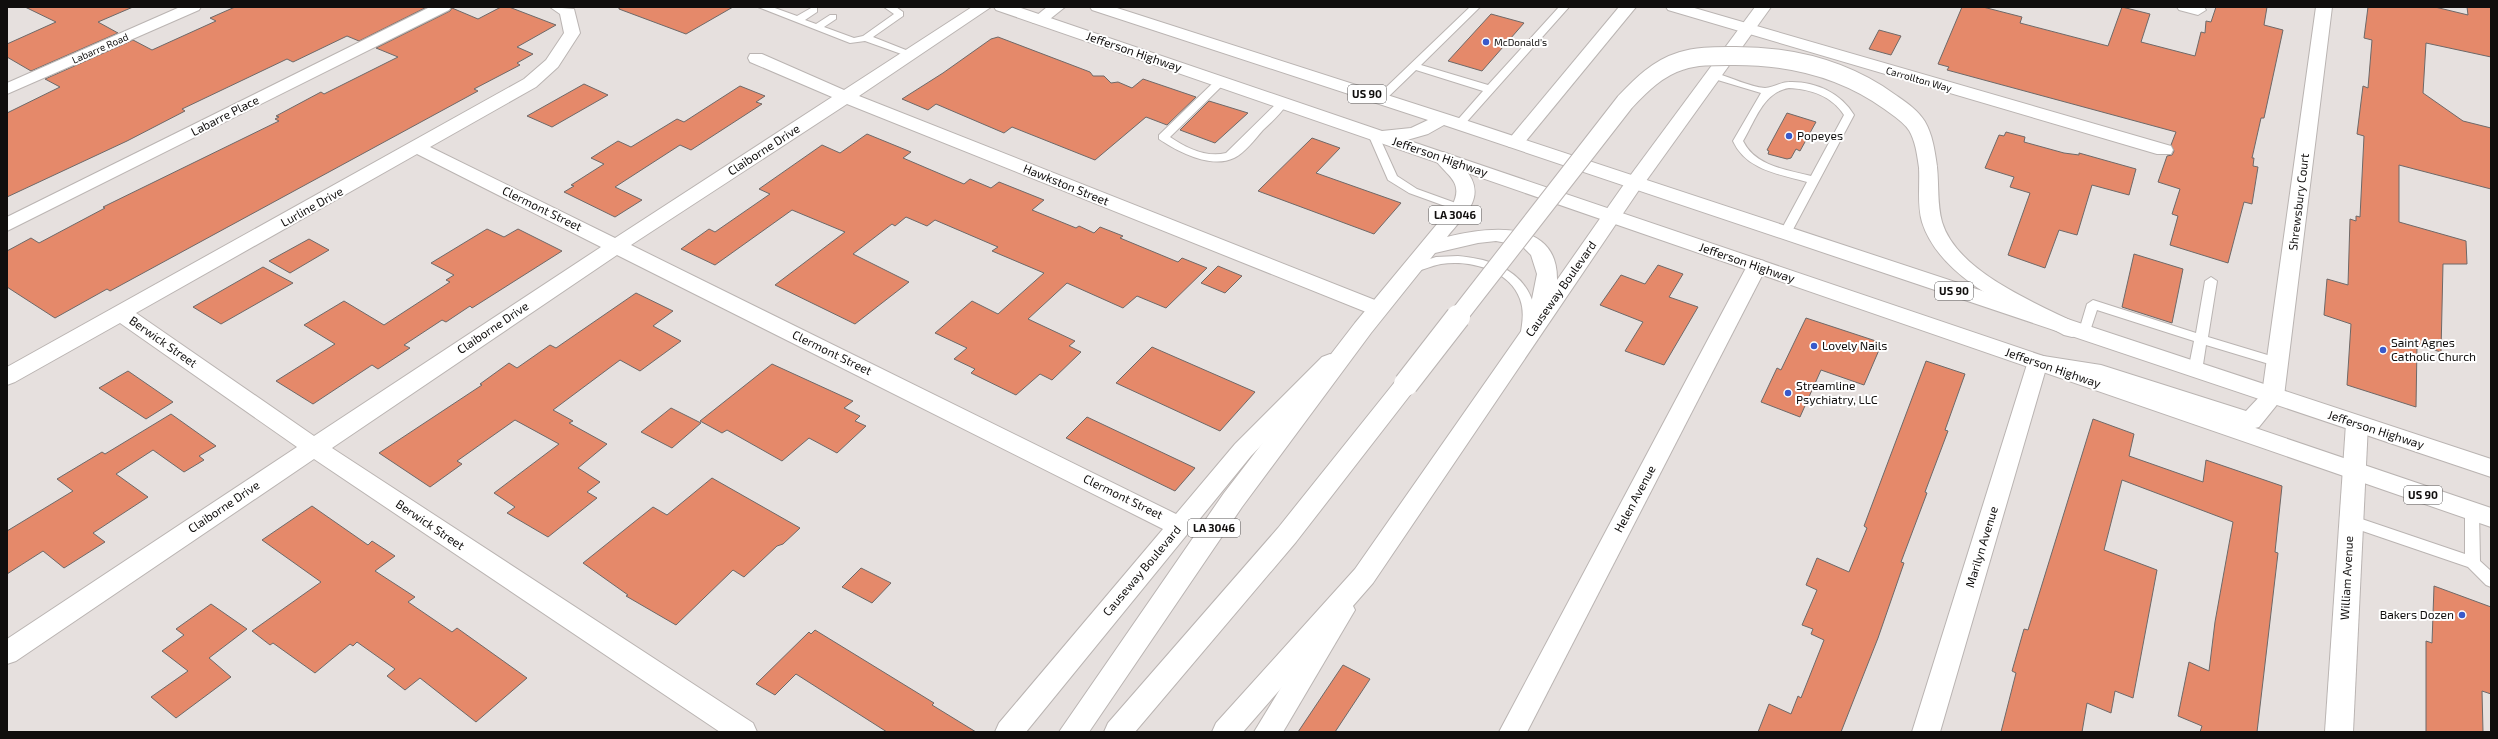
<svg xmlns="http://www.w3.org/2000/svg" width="2498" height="739" font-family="'Exo 2',sans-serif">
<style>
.building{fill:#e5896a;stroke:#6e6968}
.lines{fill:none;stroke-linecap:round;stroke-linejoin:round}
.lane-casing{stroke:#bab4b2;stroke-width:2}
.street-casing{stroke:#bab4b2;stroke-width:2}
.secondary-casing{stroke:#bab4b2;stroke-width:2}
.primary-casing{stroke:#bab4b2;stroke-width:2}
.highway-casing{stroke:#bab4b2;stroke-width:2}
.lane{fill:#fff;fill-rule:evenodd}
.street{fill:#fff;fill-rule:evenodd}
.secondary{fill:#fff;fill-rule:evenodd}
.primary{fill:#fff;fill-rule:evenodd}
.highway{fill:#fff;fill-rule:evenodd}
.highway-bridge-far1-casing{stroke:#bab4b2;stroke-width:20;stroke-linecap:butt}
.highway-bridge-casing{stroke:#bab4b2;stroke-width:26;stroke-linecap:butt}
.highway-bridge-far1{stroke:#fff;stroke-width:18}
.highway-bridge{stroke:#fff;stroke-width:24}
.poi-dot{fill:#395acb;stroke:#fff;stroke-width:1.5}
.labels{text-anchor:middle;stroke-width:4;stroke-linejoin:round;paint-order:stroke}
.far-poi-label{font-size:10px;fill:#100e0d;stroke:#fff;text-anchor:start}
.far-street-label{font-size:10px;fill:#100e0d;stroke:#fff}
.shield{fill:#fff;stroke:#585656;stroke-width:1}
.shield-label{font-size:11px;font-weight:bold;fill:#100e0d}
.street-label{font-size:12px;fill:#100e0d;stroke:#fff}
.poi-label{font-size:12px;fill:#100e0d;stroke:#fff;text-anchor:start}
</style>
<rect width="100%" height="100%" fill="#e6e0de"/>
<g class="building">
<polygon points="25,7 133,7 98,22 118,33 31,71 7,57 7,44 56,22"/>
<polygon points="235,7 427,7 359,41 347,36 293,62 287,59 182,109 185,111 127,141 7,197 7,113 60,87 45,79 133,40 152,50 216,21 210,18"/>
<polygon points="501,7 509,7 556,25 517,47 533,54 517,63 520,65 474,89 478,91 110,291 107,289 55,318 7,287 7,251 31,238 39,243 105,208 103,207 279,121 275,119 279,117 276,116 321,92 324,94 398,57 376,48 450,11 452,8 478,19"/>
<polygon points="619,7 733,7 686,34 619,9"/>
<polygon points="1962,7 1983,7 2022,17 2020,23 2108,46 2122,7 2150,14 2141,42 2195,56 2201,32 2205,33 2206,21 2211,22 2216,7 2267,7 2264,25 2283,30 2264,118 2261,118 2252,158 2254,158 2253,166 2258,167 2252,204 2244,202 2228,263 2170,245 2178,216 2172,214 2180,189 2158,182 2167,156 2172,155 2174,151 2171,145 2176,132 1947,70 1949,67 1938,64"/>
<polygon points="2368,7 2435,7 2468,15 2467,7 2491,7 2491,57 2426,43 2423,93 2463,121 2491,128 2491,189 2399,165 2399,222 2466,241 2467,264 2443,264 2441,352 2417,345 2416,407 2347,385 2351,324 2324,315 2327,279 2348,285 2350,219 2356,221 2356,216 2360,217 2364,136 2357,134 2363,86 2368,88 2372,40 2364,38"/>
<polygon points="1491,14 1524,23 1482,71 1448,61"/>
<polygon points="1879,30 1901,36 1891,55 1869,49"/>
<polygon points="998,37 1090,72 1093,76 1104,76 1111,83 1118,82 1132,88 1143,79 1196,97 1167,125 1146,117 1095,160 1012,127 1004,133 936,104 928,110 902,99 943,73 991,39"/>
<polygon points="584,84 608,95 552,127 527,116"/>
<polygon points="740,86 765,96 756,102 762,104 691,150 680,145 615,187 642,200 615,217 564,192 574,186 571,185 604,164 591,158 618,141 631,147 677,119 684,122"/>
<polygon points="1209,101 1248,113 1215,143 1180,130"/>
<polygon points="1787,113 1816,122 1800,151 1796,149 1791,158 1787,159 1768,154 1769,151 1767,150"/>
<polygon points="2006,132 2025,137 2024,142 2064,153 2079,155 2079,153 2136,169 2129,195 2092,185 2077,235 2059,230 2045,268 2008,255 2030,193 2010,187 2014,177 1985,168 1999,135 2004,136"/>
<polygon points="867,134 911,152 903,158 964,184 970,179 991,188 999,182 1044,200 1032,210 1076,228 1079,226 1094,233 1100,227 1123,236 1120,238 1178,262 1182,258 1207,268 1166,308 1137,296 1123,308 1067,283 1028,319 1075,341 1069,346 1081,352 1052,380 1040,374 1016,395 971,373 975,369 954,359 967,348 935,333 972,301 998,314 1044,273 992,251 998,247 935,220 927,226 906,217 895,226 892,224 853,254 909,282 855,324 775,285 845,232 792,210 715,265 681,249 709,229 715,232 770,194 759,189 822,145 840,153"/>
<polygon points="1312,138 1340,148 1316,173 1401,203 1374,234 1258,191"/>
<polygon points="487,229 504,237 518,229 562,251 472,308 470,306 446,322 442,320 404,345 410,348 378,369 372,365 313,404 276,381 335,344 304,325 344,301 384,325 450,282 446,280 454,275 431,263"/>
<polygon points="309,239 329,250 290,273 269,261"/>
<polygon points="2134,254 2183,269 2172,323 2122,307"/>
<polygon points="1658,265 1683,274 1669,297 1698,307 1664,365 1625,351 1643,322 1600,305 1621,275 1645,284"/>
<polygon points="1218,266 1242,276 1225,293 1201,283"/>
<polygon points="263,267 293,283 221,324 193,307"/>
<polygon points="636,293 673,311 653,326 681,341 640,371 620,360 553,410 573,421 569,423 607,444 578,468 600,482 587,492 597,498 548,537 507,513 515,507 494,493 559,444 515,420 457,461 462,464 430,487 379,453 482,385 480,384 509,363 517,368 550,345 556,348"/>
<polygon points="1806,318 1882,343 1864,385 1821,370 1800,417 1761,402 1777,368 1781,370"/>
<polygon points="1152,347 1255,392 1220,431 1116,383"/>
<polygon points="1926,361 1965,374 1945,430 1948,431 1925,492 1927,493 1901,562 1904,563 1878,638 1841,732 1758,732 1769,704 1791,714 1798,696 1801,698 1824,640 1811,634 1813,629 1802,625 1817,590 1806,585 1817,558 1849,572 1867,528 1864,526"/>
<polygon points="772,364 853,401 844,408 860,416 855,421 866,426 837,453 809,438 782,461 727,430 722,433 700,421"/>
<polygon points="128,371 173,402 146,419 99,388"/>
<polygon points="671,408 701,423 672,448 641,432"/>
<polygon points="171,414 216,446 199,456 204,460 184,472 153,450 116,474 148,497 93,533 105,542 64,568 43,551 7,574 7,531 73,491 57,479 102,452 105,454"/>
<polygon points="1087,417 1195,468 1175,491 1066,438"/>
<polygon points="2093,419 2134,434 2129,456 2203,482 2206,460 2282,486 2275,552 2278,553 2257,732 2200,732 2202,726 2178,716 2189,662 2209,671 2215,622 2233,522 2122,480 2104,550 2157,570 2133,698 2115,691 2111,713 2087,703 2082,732 2001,732 2016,673 2012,671 2024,629 2028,630"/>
<polygon points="712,478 800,528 783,544 777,546 744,577 733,570 676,625 626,596 628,595 583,563 653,507 667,515"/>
<polygon points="312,506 368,545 372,541 395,556 375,571 415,597 408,602 452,632 457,628 527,678 476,722 420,678 405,690 387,676 395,669 357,642 353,646 350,644 315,673 273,643 270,645 252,631 321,582 262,540"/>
<polygon points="861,568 891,583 872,603 842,587"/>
<polygon points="2434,586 2491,607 2491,694 2482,691 2483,732 2426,732 2426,641 2432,643"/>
<polygon points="211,604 247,629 209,658 231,677 176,718 151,697 188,671 162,651 184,635 176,629"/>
<polygon points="815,630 934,703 932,705 976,732 887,732 796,674 775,695 756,684 809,632 811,634"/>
<polygon points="1343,665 1370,679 1335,732 1298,732"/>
</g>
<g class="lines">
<defs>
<g id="lane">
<polygon points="758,7 772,7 797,16 811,8 817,8 817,12 805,20 816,24 830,15 836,15 836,19 824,27 854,38 863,36 894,14 884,7 896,7 903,12 903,16 873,37 916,54 911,57 907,56 865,41 850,43"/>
<polygon points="1470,7 1480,7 1421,65 1488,85 1559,7 1569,7 1463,126 1459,127 1454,124 1483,91 1416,70 1385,100 1377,100 1377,96"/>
<path d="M1715 73C1731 77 1749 87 1765 88 1772 88 1781 82 1789 82 1815 81 1841 93 1854 115L1789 237 1785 238 1779 234 1807 182C1779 174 1746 170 1733 141L1761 93 1711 78V74ZM1789 88C1810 89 1832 96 1844 115L1811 176C1787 170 1755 166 1743 141 1755 121 1763 92 1789 88Z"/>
<path d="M1220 79 1224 80V84L1170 137C1186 148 1207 158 1226 153L1279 101 1283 100 1288 103C1281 113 1272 122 1263 130 1255 139 1245 153 1234 158 1211 169 1178 152 1159 139V135L1216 80Z"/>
<polygon points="1373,131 1378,134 1397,176 1417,189 1464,206 1466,208 1464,210 1456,210 1409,193 1388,180 1368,134"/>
<path d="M1458 256C1493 259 1528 272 1535 311 1536 319 1535 333 1530 341H1522L1520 338C1522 325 1525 312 1520 299 1509 269 1469 260 1441 264 1431 266 1422 270 1412 273L1406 269 1408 266 1436 257Z"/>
<polygon points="2211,277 2217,281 2208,337 2284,360 2285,363 2284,366 2279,367 2206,345 2202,371 2200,374 2190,374 2188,371 2194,341 2097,310 2088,337 2084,338 2078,334 2087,304 2093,300 2196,333 2205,281"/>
<polygon points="2472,506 2477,508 2479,512 2480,561 2491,571 2491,587 2486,585 2468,567 2345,525 2343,521 2345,517 2350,515 2465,554 2465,512 2467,508"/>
</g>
<g id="street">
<polygon points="430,7 451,7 449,10 7,231 7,217"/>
<path d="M550 7 574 9 580 33 558 67 536 87 430 147 615 238 832 97 750 62 748 58 750 54H762L844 90 972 7H991L859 96 1385 304 1389 309 1385 314 1378 316 1371 314 847 104 631 245 1176 514 1235 444 1322 357 1330 354 1338 357 1341 362 1251 456 1026 732H995L999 723 1163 529 617 255 332 448 753 723 757 732H720L314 459 16 661 7 664V639L297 447 120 323 15 382 7 385V367L524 79 546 60 564 33 560 14ZM417 154 601 247 314 436 136 313Z"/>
<polygon points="1047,7 1065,7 1045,23 1033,23 1031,20"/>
<polygon points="1666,7 1691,7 2171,146 2173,150 2171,154 2157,154 1668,10"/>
<polygon points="2177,7 2204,7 2206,10 2198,15 2179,10"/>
<polygon points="2316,7 2332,7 2284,396 2259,427 2251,429 2099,380 2045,372 1940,732 1912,732 2029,358 2037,355 2101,365 2246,411 2262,394"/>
<polygon points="1757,259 1764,261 1767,266 1527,732 1499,732 1747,266 1750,261"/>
<polygon points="2357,416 2365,418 2368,424 2353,732 2325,732 2346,424 2349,418"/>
<polygon points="1342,599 1351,602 1355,610 1283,732 1254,732 1333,602"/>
</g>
<g id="secondary">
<polygon points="180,7 201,7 199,10 7,94 7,83"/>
<polygon points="1619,7 1636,7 1521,147 1509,147 1506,143 1509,139"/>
<polygon points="1755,7 1771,7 1641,188 1627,188 1625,184 1627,180"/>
</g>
<polygon id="primary" points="994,7 1018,7 1382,131 1411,128 1428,120 1092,10 1090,7 1114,7 1465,120 2491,459 2491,477 1444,125 1428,134 1407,140 2491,508 2491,527 996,10"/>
<g id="highway">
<path d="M1443 152C1452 155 1457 161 1463 167 1489 195 1466 213 1447 237 1488 227 1558 218 1557 280L1627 180H1641L1643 184 1373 583 1243 732H1212L1216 723 1355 569 1531 317 1529 314 1537 274 1531 255 1522 246 1496 241 1478 243 1435 253 1371 333 1242 507 1089 732H1059L1224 493 1355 323 1452 206C1465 181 1446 176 1434 158L1436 154Z"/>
<path d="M1928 161 1935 163 1937 167C1939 185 1937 204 1942 222 1957 272 2036 303 2080 325L2083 330 2080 335 2072 337 2064 335C2016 310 1940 279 1922 222 1917 205 1920 185 1919 167L1921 163Z"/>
<polygon points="1406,376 1414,378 1417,384 1414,390 1296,542 1135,732 1104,732 1108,723 1278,528 1398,378"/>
</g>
</defs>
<use href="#lane" class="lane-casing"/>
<use href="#street" class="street-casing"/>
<use href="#secondary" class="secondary-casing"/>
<use href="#primary" class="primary-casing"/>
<use href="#highway" class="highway-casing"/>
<use href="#lane" class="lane"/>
<use href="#street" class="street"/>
<use href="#secondary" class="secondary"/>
<use href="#primary" class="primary"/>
<use href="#highway" class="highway"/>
<defs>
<path id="highway-bridge-far1" d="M1457 318 1625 102C1641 85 1658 68 1681 61 1696 56 1713 56 1729 56 1787 55 1843 68 1890 102 1900 109 1911 116 1917 126 1924 138 1926 153 1928 167"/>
<polyline id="highway-bridge" points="1406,384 1458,317"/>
</defs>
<use href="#highway-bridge-far1" class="highway-bridge-far1-casing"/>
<use href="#highway-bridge" class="highway-bridge-casing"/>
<use href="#highway-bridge-far1" class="highway-bridge-far1"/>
<use href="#highway-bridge" class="highway-bridge"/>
</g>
<g class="poi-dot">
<circle cx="1486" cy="42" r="4"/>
<circle cx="1789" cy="136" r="4"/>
<circle cx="1814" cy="346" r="4"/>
<circle cx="2383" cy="350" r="4"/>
<circle cx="1788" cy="393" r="4"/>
<circle cx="2462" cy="615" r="4"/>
</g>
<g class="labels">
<g class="far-poi-label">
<text x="1494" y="46">McDonald's</text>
</g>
<g class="far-street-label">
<text transform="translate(100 48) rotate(-24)" y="4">Labarre Road</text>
<text transform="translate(1919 79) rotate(16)" y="4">Carrollton Way</text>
</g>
<g class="shield">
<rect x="1348" y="85" width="38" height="18" rx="3"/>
<rect x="1429" y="206" width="52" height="18" rx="3"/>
<rect x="1935" y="282" width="38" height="18" rx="3"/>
<rect x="2404" y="486" width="38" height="18" rx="3"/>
<rect x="1188" y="519" width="52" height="18" rx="3"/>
</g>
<g class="shield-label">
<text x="1367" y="98">US 90</text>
<text x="1455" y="219">LA 3046</text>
<text x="1954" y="295">US 90</text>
<text x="2423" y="499">US 90</text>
<text x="1214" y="532">LA 3046</text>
</g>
<g class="street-label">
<text transform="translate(1134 52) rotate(19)" y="4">Jefferson Highway</text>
<text transform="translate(225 116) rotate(-27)" y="4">Labarre Place</text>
<text transform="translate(764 150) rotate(-33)" y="4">Claiborne Drive</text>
<text transform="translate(1440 157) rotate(19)" y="4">Jefferson Highway</text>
<text transform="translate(1066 185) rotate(22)" y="4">Hawkston Street</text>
<text transform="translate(2299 202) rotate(-83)" y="4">Shrewsbury Court</text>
<text transform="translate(312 207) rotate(-29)" y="4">Lurline Drive</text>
<text transform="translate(542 209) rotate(26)" y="4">Clermont Street</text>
<text transform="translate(1747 263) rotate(19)" y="4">Jefferson Highway</text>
<text transform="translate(1561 289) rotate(-55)" y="4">Causeway Boulevard</text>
<text transform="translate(493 328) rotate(-34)" y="4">Claiborne Drive</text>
<text transform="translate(163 342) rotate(35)" y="4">Berwick Street</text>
<text transform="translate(832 353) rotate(26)" y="4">Clermont Street</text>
<text transform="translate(2053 368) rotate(19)" y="4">Jefferson Highway</text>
<text transform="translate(2376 430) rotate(18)" y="4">Jefferson Highway</text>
<text transform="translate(1123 497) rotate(26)" y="4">Clermont Street</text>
<text transform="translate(1635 499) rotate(-62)" y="4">Helen Avenue</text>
<text transform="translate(224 507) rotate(-34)" y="4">Claiborne Drive</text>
<text transform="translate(430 525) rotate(34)" y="4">Berwick Street</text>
<text transform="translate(1982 547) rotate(-73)" y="4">Marilyn Avenue</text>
<text transform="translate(1142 571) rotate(-50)" y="4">Causeway Boulevard</text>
<text transform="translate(2347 578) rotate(-87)" y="4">William Avenue</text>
</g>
<g class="poi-label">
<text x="1797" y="140">Popeyes</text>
<text x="2391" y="347">Saint Agnes<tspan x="2391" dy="14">Catholic Church</tspan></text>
<text x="1822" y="350">Lovely Nails</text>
<text x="1796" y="390">Streamline<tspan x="1796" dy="14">Psychiatry, LLC</tspan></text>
<text x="2454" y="619" text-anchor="end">Bakers Dozen</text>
</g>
</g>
<rect width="2498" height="739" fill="none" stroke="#100e0d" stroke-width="16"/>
</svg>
